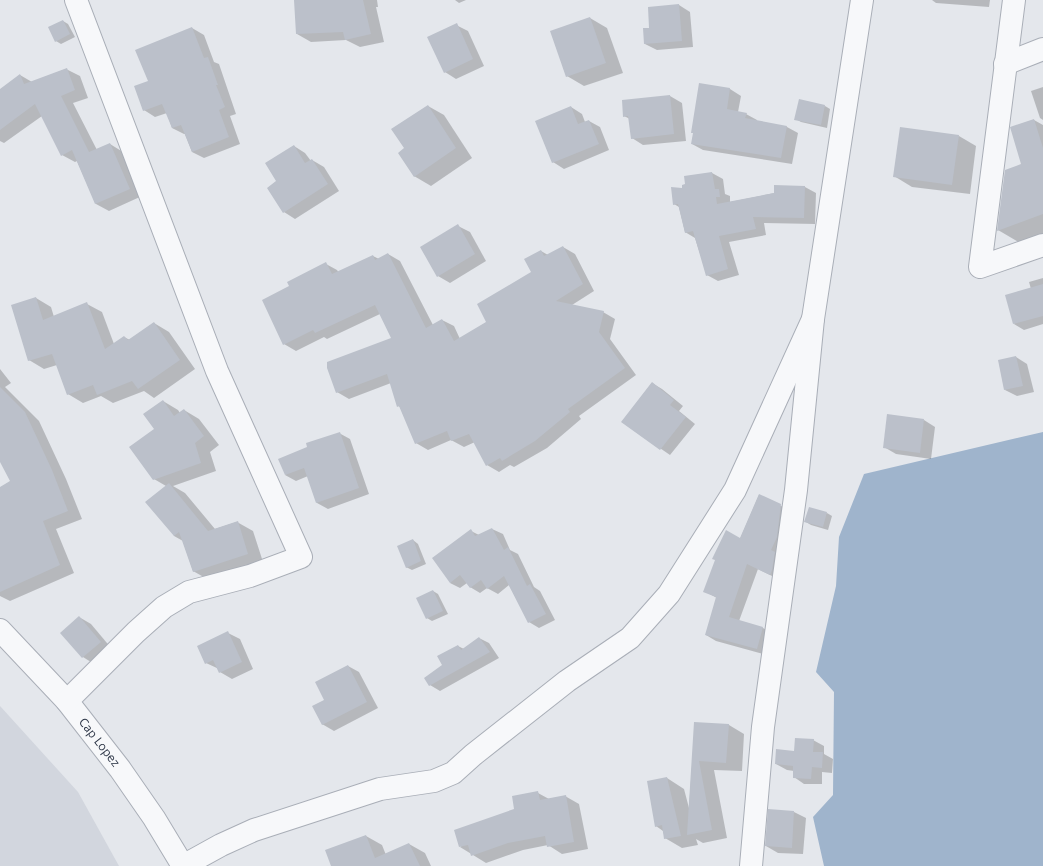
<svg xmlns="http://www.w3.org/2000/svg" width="1043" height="866" font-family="'Open Sans',sans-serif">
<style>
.built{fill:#d2d6de}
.water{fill:#9fb4cc}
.shadow{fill:#0003}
.building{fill:#bbc0ca}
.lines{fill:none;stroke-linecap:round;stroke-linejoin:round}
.minor-casing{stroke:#a9aeb7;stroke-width:24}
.minor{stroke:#f7f8fa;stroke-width:22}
.labels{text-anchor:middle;stroke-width:3.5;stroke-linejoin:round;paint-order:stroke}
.street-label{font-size:12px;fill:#2b3445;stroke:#f4f6f9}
</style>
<rect width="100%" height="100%" fill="#e4e7ec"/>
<polygon class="built" points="0,706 78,792 119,866 0,866"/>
<polygon class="water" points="1043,432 1043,866 824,866 813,817 833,795 834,692 816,672 836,586 839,537 864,474"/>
<g class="shadow">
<polygon points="295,0 377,0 378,7 376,7 384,42 360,47 346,40 311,42 297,34"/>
<polygon points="455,0 466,0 459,3"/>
<polygon points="932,0 990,0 989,7 936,3"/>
<polygon points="679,5 690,12 693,47 657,50 645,44 650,29"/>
<polygon points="590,18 607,28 623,73 584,86 567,76"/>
<polygon points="63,21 68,24 75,37 61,44 56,41"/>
<polygon points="456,25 468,31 484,66 456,79 445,72"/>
<polygon points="192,28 204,35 214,62 219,64 236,114 230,116 240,144 204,158 192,152 185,134 184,134 172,128 167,113 155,117 144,110 149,82"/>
<polygon points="66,69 80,76 88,98 73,103 97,150 110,144 123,152 142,196 109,211 96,204 77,161 75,162 62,155 42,116 4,143 0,141 0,90 20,75 32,82"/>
<polygon points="700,85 730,89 741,96 738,112 746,114 757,120 757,121 787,127 798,133 792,164 703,150 692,144"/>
<polygon points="1043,87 1043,120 1040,118 1031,91"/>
<polygon points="670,96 682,103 686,141 643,145 632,138 630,119 624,116 623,101"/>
<polygon points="428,106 444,115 472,158 431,186 414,176 406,149"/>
<polygon points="825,106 830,109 827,128 801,122 796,119"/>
<polygon points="571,107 582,114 585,122 589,121 600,127 609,150 564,169 553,162"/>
<polygon points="1034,120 1043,125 1043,235 1020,243 998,230 1022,164"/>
<polygon points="959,136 976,146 970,194 912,187 894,176"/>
<polygon points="294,146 305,153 311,161 312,160 324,167 339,191 295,219 284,212"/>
<polygon points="712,173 723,179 725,194 730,196 730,202 805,187 816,193 815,224 764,223 766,235 729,242 739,275 718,281 707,275 695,238 685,232 679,207 674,204 683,189"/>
<polygon points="458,226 470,232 486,261 450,283 438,276"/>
<polygon points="563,247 575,254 594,291 572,305 603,312 615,319 610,339 636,375 579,416 581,419 547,448 514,467 510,465 499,472 487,465 475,442 464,447 451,440 428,450 416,443 400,407 398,406 391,383 349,399 337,392 393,338 380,314 327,339 324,337 296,351 284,344 291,286 326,264 337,270 339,273 373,256 379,259 388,254 400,261 433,325 442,320 454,326 460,339 487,322 533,273 541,251 548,255"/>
<polygon points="1043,278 1043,324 1024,330 1014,324 1031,289 1029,282"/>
<polygon points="36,298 51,307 54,317 87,304 102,312 114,344 124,337 130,340 154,323 169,332 195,369 154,398 144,391 113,403 101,396 83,403 68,394 57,365 44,369 29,360"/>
<polygon points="1016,357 1027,364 1034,392 1017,396 1005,390"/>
<polygon points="0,369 11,383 5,387 39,421 66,479 82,519 56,529 74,573 10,601 0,596 0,488 11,481 0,460"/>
<polygon points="652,383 662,389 683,406 679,411 695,424 670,455 622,422"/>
<polygon points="163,401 178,410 180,413 184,410 199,419 219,445 210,452 216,471 173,486 185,493 215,529 237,522 253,531 263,562 209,580 193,571 183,541 174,536 166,486 154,479 155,429"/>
<polygon points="924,420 935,427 931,459 896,454 884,447"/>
<polygon points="339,433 350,439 369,494 328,509 317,503 308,476 296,481 285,475"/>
<polygon points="759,495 791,511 780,580 758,569 739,621 763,628 773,634 767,655 716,641 706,635 717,598 704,591 740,539"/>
<polygon points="827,513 832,516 828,530 811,525 806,522"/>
<polygon points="492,529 503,534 510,550 518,554 534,587 540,591 555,620 539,628 529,622 509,585 498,594 487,588 480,593 470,587 467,583 460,588 450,583 471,531 479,535"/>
<polygon points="413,540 418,544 426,564 412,570 406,567"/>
<polygon points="433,591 438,594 448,614 432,621 427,618"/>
<polygon points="79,617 91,624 112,649 94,664 83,657"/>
<polygon points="228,633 240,639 253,669 232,679 220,672 219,669 206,663"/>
<polygon points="479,638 489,643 499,658 440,691 430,685 458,646 464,649"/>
<polygon points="348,666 359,672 378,708 334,731 322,724 325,700"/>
<polygon points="695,723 729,725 744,734 742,771 714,770 727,838 703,843 696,839 698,845 682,848 665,838 663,831 656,826 667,778 684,789 689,808"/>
<polygon points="813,740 824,746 824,754 833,759 832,773 822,772 822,784 804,784 794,777 794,771 787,770 776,764"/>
<polygon points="538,793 549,799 565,796 579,804 588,849 562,854 548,845 523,850 486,863 460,847 515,810"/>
<polygon points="794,812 806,818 803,854 778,853 766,846"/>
<polygon points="366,836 382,845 386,855 409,844 425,853 431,866 332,866"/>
</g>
<g class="building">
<polygon points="294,0 363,0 371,34 345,40 343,32 296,34"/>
<polygon points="679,4 682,41 644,44 643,28 649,28 648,7"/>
<polygon points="590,17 606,63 566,77 550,31"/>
<polygon points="63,20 70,34 55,42 48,27"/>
<polygon points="457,23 473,59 444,73 427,37"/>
<polygon points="192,27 204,58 208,57 218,85 216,85 225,107 219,110 229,137 192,152 181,125 172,128 162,104 143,111 134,86 148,81 135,50"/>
<polygon points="67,68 75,90 61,96 89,152 110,143 130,189 95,204 72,150 61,156 35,104 0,130 0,89 20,74 24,84"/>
<polygon points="699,83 730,88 727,109 747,113 745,118 787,126 781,158 691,144 693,133 691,133"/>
<polygon points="670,95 674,134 631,139 628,116 623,117 622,100"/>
<polygon points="799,99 825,105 821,125 794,120"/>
<polygon points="428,105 456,148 414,177 398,153 404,148 391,129"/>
<polygon points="571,106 578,124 589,120 599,144 552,163 535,121"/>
<polygon points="1034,119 1043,148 1043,214 997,231 1005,170 1021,164 1010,127"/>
<polygon points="900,127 959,135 952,185 893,177"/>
<polygon points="294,145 305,163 312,159 328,184 283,213 267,188 276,181 265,163"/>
<polygon points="712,172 715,189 719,189 720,197 716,197 717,204 774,193 774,185 805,186 804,218 753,217 756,229 719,236 728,269 706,276 693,231 685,233 678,204 673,205 671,187 682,188 682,185 685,184 684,176"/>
<polygon points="458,224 475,254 437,277 420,247"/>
<polygon points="563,246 583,284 556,301 604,311 599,332 625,368 568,409 570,412 535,441 502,461 500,458 486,466 469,434 451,441 447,431 415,444 399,406 397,407 387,374 336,393 327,368 327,362 391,338 375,305 315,333 313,330 283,345 262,300 289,286 287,282 326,262 332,274 373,255 375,260 388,253 426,328 442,319 454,341 486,322 477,304 531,272 524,259 541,250 544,256"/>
<polygon points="1043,284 1043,316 1013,324 1005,295"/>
<polygon points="36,297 43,320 87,302 105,349 124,336 128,340 154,322 180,360 138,389 132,381 97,395 93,385 67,395 52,354 28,361 11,305"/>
<polygon points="1016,356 1023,386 1004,390 998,360"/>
<polygon points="652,382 674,400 670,405 686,417 660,450 621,422"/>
<polygon points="0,387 25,412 52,470 68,511 43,521 60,565 0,592 0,487 10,481 0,462"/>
<polygon points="163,400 174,416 184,409 204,436 195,443 201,463 153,480 129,447 154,429 143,414"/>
<polygon points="887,414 924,419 920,453 883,448"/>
<polygon points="340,432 359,488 316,503 304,468 285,475 278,459 307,447 306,443"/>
<polygon points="169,483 208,531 238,521 248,554 193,572 179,532 174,536 145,502"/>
<polygon points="759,494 781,504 777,537 771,550 775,552 772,570 770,575 747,564 729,617 763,627 757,649 705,635 716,597 703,592 715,560 712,559 726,530 740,538"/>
<polygon points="809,507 827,512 823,527 804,522"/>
<polygon points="492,528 504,550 508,547 527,586 530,584 546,614 528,623 504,576 487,589 481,580 470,588 460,575 450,583 432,558 471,529 475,536"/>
<polygon points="413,539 421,561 406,568 397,546"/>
<polygon points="433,590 443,611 426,619 416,598"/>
<polygon points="79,616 101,642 82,658 60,633"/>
<polygon points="228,631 242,662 219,673 213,660 205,664 197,646"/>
<polygon points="479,637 490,652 429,686 424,678 442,665 437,656 458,645 461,650"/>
<polygon points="348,665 367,702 322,725 312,706 324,700 315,682"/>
<polygon points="694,722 729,724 726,763 699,761 712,830 687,835"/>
<polygon points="795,738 814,739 813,752 823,752 822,768 812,767 811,779 793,778 793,766 775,764 776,749 794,751"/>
<polygon points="667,777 681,836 664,839 662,825 655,827 647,781"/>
<polygon points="538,791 540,800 566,795 574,842 547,847 545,836 508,843 471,856 468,845 459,847 454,830 514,809 512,796"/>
<polygon points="768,809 794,811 792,848 765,846"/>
<polygon points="366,835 375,858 409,843 420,866 331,866 325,850"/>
</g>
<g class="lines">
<defs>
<g id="minor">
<polyline points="1014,0 980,267 1043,245"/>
<polyline points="1005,64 1043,49"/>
<path id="s1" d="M0 630 67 701 120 769 154 818 183 866"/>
<polyline points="67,701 136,632 164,607 189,592 250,576 301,557 217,371 76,0"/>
<polyline points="183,866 221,845 254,830 380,789 434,781 453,773 473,755 567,681 630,638 669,594 735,490 813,319"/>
<polyline points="751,866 763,727 796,490 813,319 862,0"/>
</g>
</defs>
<use href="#minor" class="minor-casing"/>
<use href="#minor" class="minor"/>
</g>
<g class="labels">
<g class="street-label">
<text dy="4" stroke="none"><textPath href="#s1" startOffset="150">Cap Lopez</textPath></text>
</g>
</g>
</svg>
